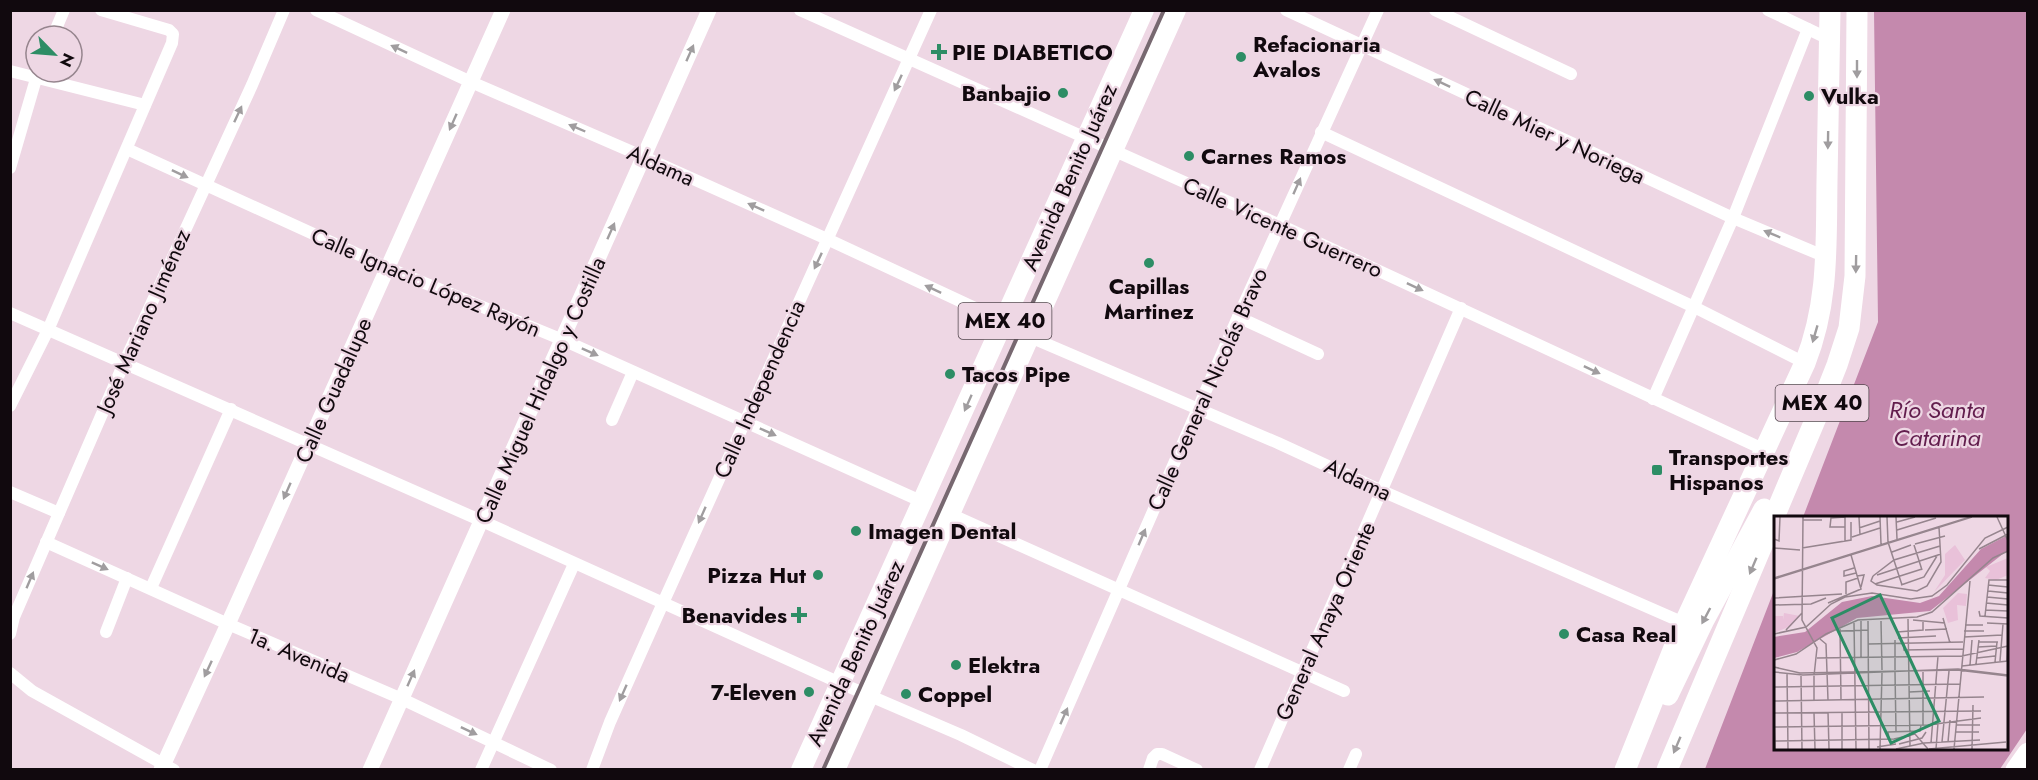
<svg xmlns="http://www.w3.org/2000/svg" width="2038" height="780" font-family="Jost,sans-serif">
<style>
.water{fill:#c489ad}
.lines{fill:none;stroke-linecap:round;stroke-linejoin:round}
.minor{stroke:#fff;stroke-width:12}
.tertiary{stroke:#fff;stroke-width:15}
.primary{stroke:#fff;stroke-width:20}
.trunk{stroke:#fff;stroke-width:21}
.rail{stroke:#776870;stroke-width:4}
.oneway{fill:#a09d9f}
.poi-dot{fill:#2d8d65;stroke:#eed7e4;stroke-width:2}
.labels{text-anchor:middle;stroke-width:4.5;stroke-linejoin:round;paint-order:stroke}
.shield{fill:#eed7e4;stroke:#53474e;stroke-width:1.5}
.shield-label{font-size:21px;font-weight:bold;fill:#11090e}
.poi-label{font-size:22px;font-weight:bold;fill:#11090e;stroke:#eed7e4;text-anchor:start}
.street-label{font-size:22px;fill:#11090e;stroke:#eed7e4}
.water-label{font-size:24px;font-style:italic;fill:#621d4d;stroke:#eed7e4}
.inset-road{fill:none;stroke:#96858e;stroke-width:1.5}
.view{fill:#2d8d65;fill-opacity:0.15;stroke:#2d8d65;stroke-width:3}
.inset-edge{fill:none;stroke:#11090e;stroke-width:3}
</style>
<rect width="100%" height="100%" fill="#eed7e4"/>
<polygon class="water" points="1874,11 2027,11 2027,729 2000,769 1705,769 1775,588 1776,748 2006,748 2006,518 1803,517 1878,322"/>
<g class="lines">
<g class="minor">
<polyline points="316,10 471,82 644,157 827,239 1005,322"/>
<polyline points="800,10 1280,225 1765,450"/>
<polyline points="1286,10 1733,218 1826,257"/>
<polyline points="1435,10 1571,74"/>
<polyline points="1768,10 1829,39"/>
<polyline points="53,36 64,10"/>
<polyline points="10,71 145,105"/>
<polyline points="1321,132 1694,307 1805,363"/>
<polyline points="127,149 388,268 563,340 923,502"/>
<polyline points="10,168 38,72"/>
<polyline points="10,313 482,521 840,683 961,735 1033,770"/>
<polyline points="1238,317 1318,354"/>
<polyline points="1030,337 1278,443 1382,491 1684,623"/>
<polyline points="1653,399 1733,218 1808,29"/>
<polyline points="10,406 48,330 172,43 173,34 169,30 101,10"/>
<polyline points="612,420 633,372"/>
<polyline points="10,492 59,513"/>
<polyline points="950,514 1344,691"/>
<polyline points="46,542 228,624 402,699 551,770"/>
<polyline points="151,588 231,409"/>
<polyline points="106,632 127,578"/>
<polyline points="10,634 14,617 124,363 252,85 284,10"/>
<polyline points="10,673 32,691 174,770"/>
<polyline points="481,770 574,564"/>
<polyline points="592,770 610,722 663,603 931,10"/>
<polyline points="1040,770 1238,317 1378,10"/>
<polyline points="1149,770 1153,758 1157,754 1162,754 1197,770"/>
<polyline points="1260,770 1461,308"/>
<polyline points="1349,770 1356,754"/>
</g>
<g class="tertiary">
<polyline points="161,770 228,624 503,10"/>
<polyline points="370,770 709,10"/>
</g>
<g class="primary">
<polyline points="801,770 1144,10"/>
<polyline points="835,770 1176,10"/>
</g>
<g class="trunk">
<polyline points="1668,695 1704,620 1764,509"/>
<path d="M1625 770 1680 633 1805 363C1829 303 1826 245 1827 181 1828 124 1829 67 1830 10"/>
<polyline points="1667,770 1816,418 1837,365 1849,328 1855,276 1857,10"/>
<polyline points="2016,770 2028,753"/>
</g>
<polyline class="rail" points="823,770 1164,10"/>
</g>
<defs><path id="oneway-solid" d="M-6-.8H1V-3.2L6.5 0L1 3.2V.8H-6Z" transform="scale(1.5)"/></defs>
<g class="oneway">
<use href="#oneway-solid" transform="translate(399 49) rotate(-155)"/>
<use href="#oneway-solid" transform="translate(690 53) rotate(-66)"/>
<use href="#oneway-solid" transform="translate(1857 69) rotate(90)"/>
<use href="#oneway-solid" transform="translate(898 83) rotate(115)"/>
<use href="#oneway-solid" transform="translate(1442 83) rotate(-155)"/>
<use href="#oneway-solid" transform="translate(238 114) rotate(-65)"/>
<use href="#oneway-solid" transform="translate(453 122) rotate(114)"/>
<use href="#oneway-solid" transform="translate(577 128) rotate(-157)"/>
<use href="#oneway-solid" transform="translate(1828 140) rotate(91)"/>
<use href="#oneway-solid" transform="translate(180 174) rotate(25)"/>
<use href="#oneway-solid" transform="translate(1297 186) rotate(-66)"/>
<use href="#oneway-solid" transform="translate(756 207) rotate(-156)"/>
<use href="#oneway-solid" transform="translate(611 231) rotate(-66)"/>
<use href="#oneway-solid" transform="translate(1772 234) rotate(-157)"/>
<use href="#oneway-solid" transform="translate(818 261) rotate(115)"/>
<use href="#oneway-solid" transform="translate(1856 264) rotate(91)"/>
<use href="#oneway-solid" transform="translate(1415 287) rotate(25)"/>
<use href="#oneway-solid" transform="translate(933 289) rotate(-155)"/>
<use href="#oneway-solid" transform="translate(1815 334) rotate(106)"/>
<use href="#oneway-solid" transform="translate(590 352) rotate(24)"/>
<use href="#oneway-solid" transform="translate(1592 370) rotate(25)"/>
<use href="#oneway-solid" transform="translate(968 403) rotate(114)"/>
<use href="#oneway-solid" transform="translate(768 432) rotate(24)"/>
<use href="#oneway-solid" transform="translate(287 491) rotate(114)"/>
<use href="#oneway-solid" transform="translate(702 515) rotate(114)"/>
<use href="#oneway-solid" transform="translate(1142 537) rotate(-67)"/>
<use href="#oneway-solid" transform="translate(100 566) rotate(24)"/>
<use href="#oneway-solid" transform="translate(1753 566) rotate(113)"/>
<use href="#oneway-solid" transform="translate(30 580) rotate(-67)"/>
<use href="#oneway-solid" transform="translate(1706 616) rotate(118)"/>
<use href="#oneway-solid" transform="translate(208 669) rotate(115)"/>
<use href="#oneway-solid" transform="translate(411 678) rotate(-66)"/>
<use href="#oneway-solid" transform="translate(623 693) rotate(114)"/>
<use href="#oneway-solid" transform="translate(1064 716) rotate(-66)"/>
<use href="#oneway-solid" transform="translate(469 731) rotate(25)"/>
<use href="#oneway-solid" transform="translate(1677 745) rotate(113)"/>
</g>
<g class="poi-dot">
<path d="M936 43h6v6h6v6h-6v6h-6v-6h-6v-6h6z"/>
<circle cx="1241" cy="57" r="6"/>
<circle cx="1063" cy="93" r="6"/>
<circle cx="1809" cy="96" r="6"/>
<circle cx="1189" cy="156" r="6"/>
<circle cx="1149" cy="263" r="6"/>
<circle cx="950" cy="374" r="6"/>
<rect x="1651" y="464" width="12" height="12" rx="3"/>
<circle cx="856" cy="531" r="6"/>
<circle cx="818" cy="575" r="6"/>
<path d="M796 606h6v6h6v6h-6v6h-6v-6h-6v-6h6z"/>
<circle cx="1564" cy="634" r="6"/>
<circle cx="956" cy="665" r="6"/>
<circle cx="809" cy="692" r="6"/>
<circle cx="906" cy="694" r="6"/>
</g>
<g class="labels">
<g class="shield">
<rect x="958.5" y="303" width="93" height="36" rx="4.5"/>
<rect x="1775.5" y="385" width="93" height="36" rx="4.5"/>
</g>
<g class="shield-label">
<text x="1005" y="328">MEX 40</text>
<text x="1822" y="410">MEX 40</text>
</g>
<g class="poi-label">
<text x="1253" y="52">Refacionaria<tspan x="1253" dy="25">Avalos</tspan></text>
<text x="952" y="60">PIE DIABETICO</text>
<text x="1051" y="101" text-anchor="end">Banbajio</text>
<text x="1821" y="104">Vulka</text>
<text x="1201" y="164">Carnes Ramos</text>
<text x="1149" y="294" text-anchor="middle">Capillas<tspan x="1149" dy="25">Martinez</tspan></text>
<text x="962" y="382">Tacos Pipe</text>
<text x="1669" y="465">Transportes<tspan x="1669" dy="25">Hispanos</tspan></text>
<text x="868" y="539">Imagen Dental</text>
<text x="806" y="583" text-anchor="end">Pizza Hut</text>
<text x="787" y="623" text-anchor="end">Benavides</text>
<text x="1576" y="642">Casa Real</text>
<text x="968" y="673">Elektra</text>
<text x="797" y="700" text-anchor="end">7-Eleven</text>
<text x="918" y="702">Coppel</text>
</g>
<g class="street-label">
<text transform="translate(1555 136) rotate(25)" y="8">Calle Mier y Noriega</text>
<text transform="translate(661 165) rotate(24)" y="8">Aldama</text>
<text transform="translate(1069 177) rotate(-66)" y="8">Avenida Benito Juárez</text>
<text transform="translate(1283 227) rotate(24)" y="8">Calle Vicente Guerrero</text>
<text transform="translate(426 282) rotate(23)" y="8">Calle Ignacio López Rayón</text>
<text transform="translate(143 321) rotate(-66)" y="8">José Mariano Jiménez</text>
<text transform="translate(759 389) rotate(-66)" y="8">Calle Independencia</text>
<text transform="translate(1207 389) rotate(-66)" y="8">Calle General Nicolás Bravo</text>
<text transform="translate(333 390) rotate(-66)" y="8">Calle Guadalupe</text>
<text transform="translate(540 390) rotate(-66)" y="8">Calle Miguel Hidalgo y Costilla</text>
<text transform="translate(1358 479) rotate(25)" y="8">Aldama</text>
<text transform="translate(1325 621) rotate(-66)" y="8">General Anaya Oriente</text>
<text transform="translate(855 653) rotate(-65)" y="8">Avenida Benito Juárez</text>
<text transform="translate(299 655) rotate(23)" y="8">1a. Avenida</text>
</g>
<g class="water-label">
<text x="1937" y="418">Río Santa<tspan x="1937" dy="28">Catarina</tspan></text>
</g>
</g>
<g transform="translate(1774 516)">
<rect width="234" height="234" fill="#eed7e4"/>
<path d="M181 29 191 44 160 76 171 59V38ZM234 42V59L222 64 211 62 216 55 212 51ZM184 77 193 78 192 90 183 89 184 104 174 107 169 92ZM10 97 26 100 17 110 0 117V100H9V104Z" fill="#e9c1d9"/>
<path d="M234 19V34L156 95 83 102 23 136 0 142V121L31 116 68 86 98 80 146 87 165 80 207 33Z" fill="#c489ad"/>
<path class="inset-road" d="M0 1V23L5 25 6 1M29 1 28 104 43 132 40 160M71 1 57 2 56 11H71M71 1V25M85 1 86 19M106 1 107 28M113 1 114 26 128 69M122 1 123 23M223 1 234 25M29 4H48M123 6 141 1M85 12 106 5M123 14 162 2M78 21 106 12M141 28 171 20M140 29 148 54M0 32 26 34M28 32 77 24V6M205 33 234 18M118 36 137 29M80 52 70 55V60L82 57M103 59 167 38M83 60 90 59 87 71M99 60 97 65 103 69 143 75 153 70 167 46 165 11M99 60 120 44 166 30M0 62 196 1M0 63 198 1M101 68 148 53M127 69 150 61 163 40M214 69 234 71M214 75 234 77M72 78V66L84 62M213 81 234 83M0 82 68 78M54 87 87 73 77 39M212 87 234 89M0 89 37 88 52 82M211 94 234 95M205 95 206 100 234 102M211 100 215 64H234M169 102 176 127M134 103 136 230M139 104 171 107M94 105 95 233M107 105 108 154M80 107 82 233M213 107 234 108M191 109H209M66 113 67 184M12 114 28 97M151 114 173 113M66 115 94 114M190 115H210M123 116 149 114V106M0 118 32 111 57 88 71 81 98 77 137 83 158 80 173 69 211 22 234 11M190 121 228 119M124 122 162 120M46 123 52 128 54 184M121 124V154M205 126H224M130 127V134L189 133M94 128 189 126M204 131 222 130M43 142 188 140 234 130M87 142V105M203 142 221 140M0 144 22 138 52 118 84 104 143 101 158 96 219 42 234 35M226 145 229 108M233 145 234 122M221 146 223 126M202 148 205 124M196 149 198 124M188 150 234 145M0 151 26 157 183 154 234 160M0 156 29 159 184 153 234 159M121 156 122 215M13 157 14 233M27 160 28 233M40 160V184M0 171 186 168M135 176 156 175M0 185 210 181M54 196 55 233M68 196V233M0 197 207 195M40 197 41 233M0 201 1 233M149 209V156M182 209H206M0 211 154 209 207 202M182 216H205M115 223 114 216 146 215 147 209M0 225 120 223 141 218 154 233M168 226 175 155M174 226 176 204M157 227 164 140M125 228 148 222 152 216M103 231 122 228M106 233 108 157M122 233 150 227 206 224M155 233 232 226M162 233 164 207M180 233 196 65M198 233 199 189"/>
<path class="view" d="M106 79 165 205 117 227 58 102Z"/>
<rect width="234" height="234" class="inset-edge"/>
</g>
<rect width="2038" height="780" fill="none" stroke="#11090e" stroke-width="24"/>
<g transform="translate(54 54) rotate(115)"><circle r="28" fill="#eed7e4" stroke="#96858e" stroke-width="1.5"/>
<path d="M0-4.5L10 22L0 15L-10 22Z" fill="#2d8d65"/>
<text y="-9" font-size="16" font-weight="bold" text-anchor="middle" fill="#11090e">N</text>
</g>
</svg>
